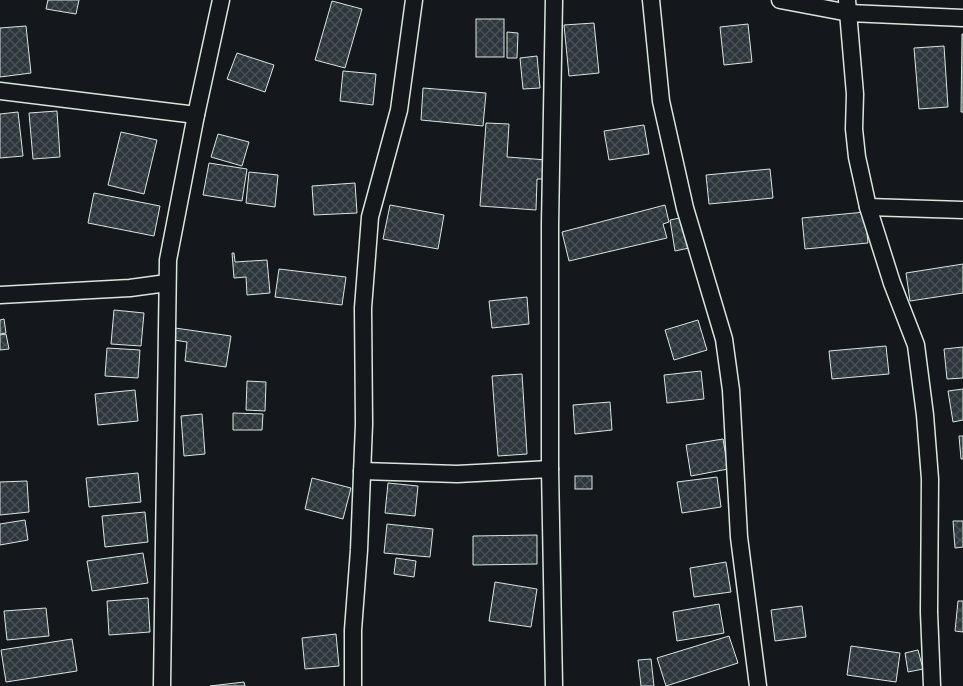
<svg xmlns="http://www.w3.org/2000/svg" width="963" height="686" font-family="'Varela Round',sans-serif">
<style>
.building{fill:url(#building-cross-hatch);stroke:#d8e6dc}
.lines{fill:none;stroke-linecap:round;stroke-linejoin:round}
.minor-casing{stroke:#d8e6dc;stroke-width:19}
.minor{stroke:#14181c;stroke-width:16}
</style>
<defs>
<pattern id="building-cross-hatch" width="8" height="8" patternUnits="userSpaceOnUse" patternTransform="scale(1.25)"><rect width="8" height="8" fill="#2c363c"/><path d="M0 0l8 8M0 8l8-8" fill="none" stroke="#4a5358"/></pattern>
</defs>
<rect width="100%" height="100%" fill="#14181c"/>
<g class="building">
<polygon points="48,0 79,0 76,14 46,9"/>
<polygon points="332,1 362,9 345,68 315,60"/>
<rect x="476" y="19" width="28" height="38"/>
<polygon points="594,23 599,73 569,76 564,25"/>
<polygon points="748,24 752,62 724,65 720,27"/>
<polygon points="26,26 31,73 0,77 0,28"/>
<polygon points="507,32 518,33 517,58 507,58"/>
<polygon points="962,34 963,34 963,112 961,112"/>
<polygon points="944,46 948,107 919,109 914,48"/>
<polygon points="237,53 274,65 265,92 227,79"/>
<polygon points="537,56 540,88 523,89 520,58"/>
<polygon points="343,71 376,74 373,105 340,101"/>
<polygon points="423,88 486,93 483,126 421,120"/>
<polygon points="57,111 60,157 33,159 29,113"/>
<polygon points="18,112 23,156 0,158 0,114"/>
<polygon points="486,123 509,124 507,157 547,160 545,179 537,179 536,210 480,206"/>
<polygon points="644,125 649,154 609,160 604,131"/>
<polygon points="121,132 157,140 144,194 108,185"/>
<polygon points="218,134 249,142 242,166 211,157"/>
<polygon points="209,163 247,169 242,201 203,195"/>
<polygon points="770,169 773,198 709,204 706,175"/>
<polygon points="249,172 278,175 275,207 246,203"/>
<polygon points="355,183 357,213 314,215 312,186"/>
<polygon points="94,193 160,206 154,236 88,223"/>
<polygon points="390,205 444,215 438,249 383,239"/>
<polygon points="665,205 669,222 663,224 667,238 569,261 562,232"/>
<polygon points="865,212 868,243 805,249 802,218"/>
<polygon points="684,217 689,248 675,251 670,220"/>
<polygon points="232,253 234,253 235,262 267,260 270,293 247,295 246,277 234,278"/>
<polygon points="963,264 963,293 910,301 906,273"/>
<polygon points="279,269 346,277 342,305 275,297"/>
<polygon points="527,297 529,324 492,328 489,301"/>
<polygon points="114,310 144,313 141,346 111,344"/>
<polygon points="4,319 6,333 0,334 0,320"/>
<polygon points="698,320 707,350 674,360 665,330"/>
<polygon points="175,328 231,336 226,367 185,361 187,342 174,340"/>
<polygon points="6,334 9,349 0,350 0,335"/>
<polygon points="886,346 889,374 832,379 829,351"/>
<polygon points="963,347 963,378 947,379 944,349"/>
<polygon points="107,348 140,350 138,378 105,376"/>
<polygon points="701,371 704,399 667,403 664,375"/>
<polygon points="522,374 527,454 498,456 492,376"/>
<polygon points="247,381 266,382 265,411 246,410"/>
<polygon points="963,389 963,420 953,422 948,391"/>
<polygon points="135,390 138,421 98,425 95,394"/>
<polygon points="610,402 612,430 575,434 573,405"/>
<polygon points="233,413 263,414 262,430 233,430"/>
<polygon points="202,414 205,454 184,456 181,416"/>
<polygon points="959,436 963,436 963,459 961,459"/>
<polygon points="723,439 728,469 691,476 686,445"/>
<polygon points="138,473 141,502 89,507 86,478"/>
<rect x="575" y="476" width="17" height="13"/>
<polygon points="717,477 721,507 682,513 677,482"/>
<polygon points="312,478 351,488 343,519 305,509"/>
<polygon points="27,481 29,512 0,515 0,482"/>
<polygon points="388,483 418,486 415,516 385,513"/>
<polygon points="145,512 148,542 105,547 102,516"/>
<polygon points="25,520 28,540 0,545 0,524"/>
<polygon points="953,521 963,521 963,547 955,548"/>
<polygon points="387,524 433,529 430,557 384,553"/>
<polygon points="537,535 537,564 473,565 473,536"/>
<polygon points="143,553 148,583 92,591 87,561"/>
<polygon points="396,558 416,561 414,577 394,574"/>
<polygon points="726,562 731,592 694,597 690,568"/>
<polygon points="495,582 537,589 531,627 489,621"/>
<polygon points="148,598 150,632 109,635 107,601"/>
<polygon points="958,601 963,601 963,632 955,631"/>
<polygon points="719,604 724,633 677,641 673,612"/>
<polygon points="802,606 806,637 775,641 771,610"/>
<polygon points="46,608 49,636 7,640 4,611"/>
<polygon points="336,634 339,666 305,669 302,638"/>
<polygon points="729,636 738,663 666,686 657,658"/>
<polygon points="72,639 77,671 6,682 1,650"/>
<polygon points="851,646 900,653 896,682 847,675"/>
<polygon points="918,650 923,669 908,672 905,653"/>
<polygon points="651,659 654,686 641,686 638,660"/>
<polygon points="244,682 245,686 210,686"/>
</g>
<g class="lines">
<defs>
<g id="minor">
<polyline points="554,0 550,224 550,469 554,686"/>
<polyline points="651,0 661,101 685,208 724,339 731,390 739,537 758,686"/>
<polyline points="780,0 849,13 963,18"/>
<polyline points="847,0 855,94 854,129 857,157 868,207 892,283 916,345 925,415 930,479 929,612 932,686"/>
<polyline points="0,91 196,115"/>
<polyline points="868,207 963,210"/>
<polyline points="0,295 130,288 167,283"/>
<polyline points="362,471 457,474 550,469"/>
<polyline points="162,686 168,260 196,115 221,0"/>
<polyline points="353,686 353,630 359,550 364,424 363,308 370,217 399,110 414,0"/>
</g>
</defs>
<use href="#minor" class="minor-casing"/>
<use href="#minor" class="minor"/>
</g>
</svg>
